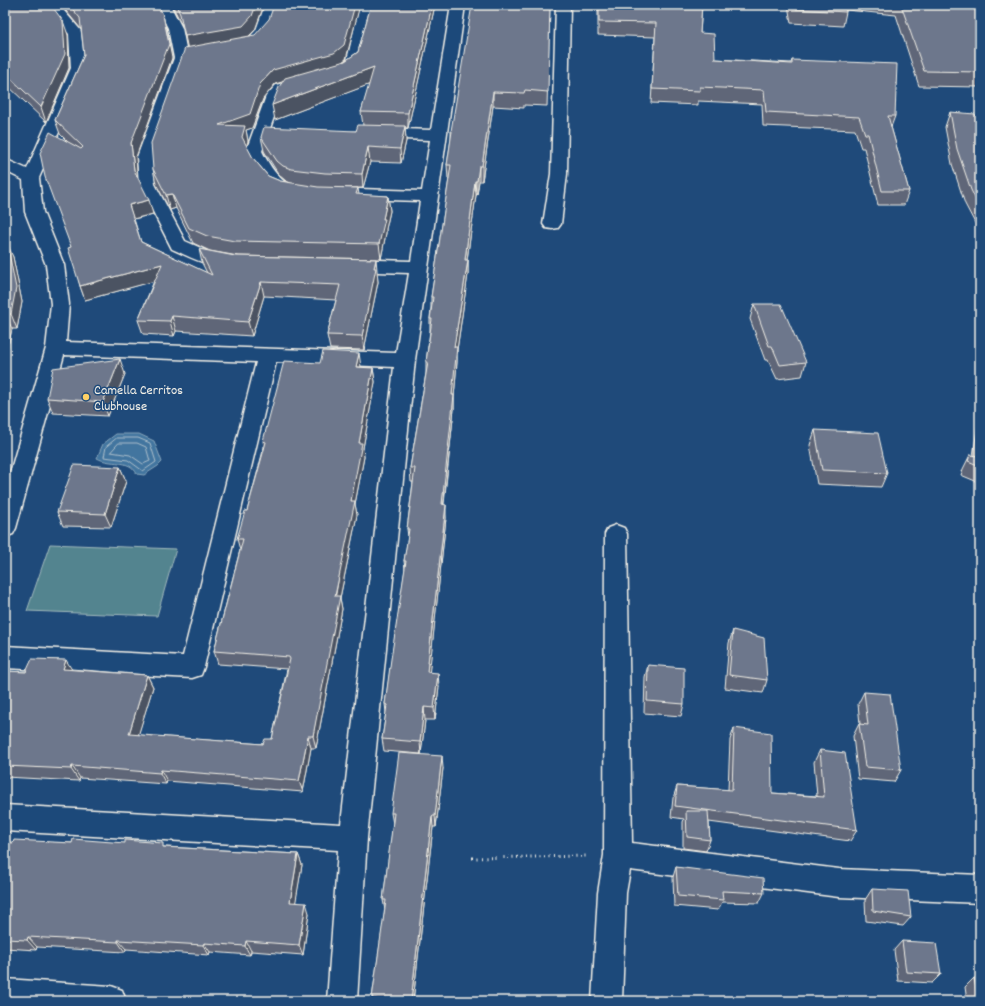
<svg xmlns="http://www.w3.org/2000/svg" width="985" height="1006" viewBox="0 0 985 1006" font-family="Dekko,sans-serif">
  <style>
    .green { fill: #52848f; stroke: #a3babc }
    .water { fill: #42759f; stroke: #89a7bc }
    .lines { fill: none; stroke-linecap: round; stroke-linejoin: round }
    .shore { stroke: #adbfcb; stroke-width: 1 }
    .minor-casing { stroke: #f4f1e8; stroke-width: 3 }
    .path { stroke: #f4f1e8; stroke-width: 3; stroke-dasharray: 1 3.5; stroke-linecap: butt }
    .minor { fill: #1f4a7a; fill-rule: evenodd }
    .wall { fill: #5e6678; stroke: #f4f1e8; fill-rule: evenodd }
    .shaded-wall { fill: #4c5362; stroke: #f4f1e8 }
    .building { fill: #6d778c; stroke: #f4f1e8 }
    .poi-dot { fill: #ffd166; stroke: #1f4a7a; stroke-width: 1.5 }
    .labels { text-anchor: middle; stroke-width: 3; stroke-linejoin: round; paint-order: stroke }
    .poi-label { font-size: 14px; fill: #f4f1e8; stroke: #1f4a7a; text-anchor: start }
  </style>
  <rect width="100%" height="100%" fill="#1f4a7a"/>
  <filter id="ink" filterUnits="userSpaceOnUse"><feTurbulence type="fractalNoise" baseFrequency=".025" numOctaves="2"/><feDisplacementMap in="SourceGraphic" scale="8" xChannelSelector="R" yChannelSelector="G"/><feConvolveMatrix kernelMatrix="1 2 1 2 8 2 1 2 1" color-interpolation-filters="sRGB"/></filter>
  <g filter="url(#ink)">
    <path class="green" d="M50 544 176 549 157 616 27 611Z"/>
    <path class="water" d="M116 434H139L154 441 162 462 158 466 144 475 137 474C129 458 111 466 97 458L103 444Z"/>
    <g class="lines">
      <g class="shore">
        <path d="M117 438H138L150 443 156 462 143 471 128 460 104 457 106 447Z"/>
        <path d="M119 443H137L146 447 150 461 143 464 130 455 111 452Z"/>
      </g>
      <defs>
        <g id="minor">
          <path d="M44 5H59L83 33 87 68 39 178 43 212 64 265 69 304 66 342 396 353 409 273 347 271 341 269 338 265 341 261 347 259 411 261 420 201 328 198 322 197 319 193 322 189 328 188 422 191 430 140 376 138 370 136 368 133 370 130 376 128 431 130 451 5H465L415 360 367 838 357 1001H327L338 850 5 831V805L341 824 394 367 276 362 204 667 201 675 192 678 5 668V646L183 656 256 362 64 355 16 528 13 534 5 537V490L46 348 51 304 46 265 25 212 23 180 5 171V159L27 169 71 68 69 34Z"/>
          <path d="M156 5H170L182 28 188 58 153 157 155 184 185 241 210 252 235 257 238 261 235 265C215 271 190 257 172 249L139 184 137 157 174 58 168 28Z"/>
          <path d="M265 5H279L270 32 254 48H244L242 45 256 30Z"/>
          <path d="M360 5H374C371 19 367 51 361 63 356 72 338 79 329 76L326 73C330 68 341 64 347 60Z"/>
          <path d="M556 5H570L567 174 561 224 558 228 552 229 546 228 543 224 551 174Z"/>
          <path d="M303 77 308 79 311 82 308 85 286 91 280 100 262 151C267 161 275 175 285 182 291 187 300 184 305 191L302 195C275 201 256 172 246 151L266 96 276 85Z"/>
          <path d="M616 525 624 528 627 534 632 843 839 869 980 875V903L839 897 630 870 626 893 622 1001H592L598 893 604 855 605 534 608 528Z"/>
          <path d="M5 979 111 986 122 990 126 1001H5Z"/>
        </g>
      </defs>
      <use href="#minor" class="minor-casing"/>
      <path class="path" d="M472 858 588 856"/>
      <use href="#minor" class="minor"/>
    </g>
    <g class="wall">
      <path d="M5 5 68 35 69 68 46 122 5 83Z"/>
      <path d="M61 5H158L163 15 172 58 136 157 137 177 153 214 134 219 141 242 207 273 202 263 199 249 235 256 377 274 378 282 364 350 330 349 327 335 336 300 264 296 252 336 176 331 174 336 143 334 138 320 154 281 85 300 80 286 71 247 67 141 60 134 55 120 84 55 81 29Z"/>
      <path d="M173 5H176L255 30 249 36 346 59 341 62 345 61 358 52 371 5H435L408 128H405L406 141 401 163 370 162 363 188H342H358L359 195 388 196 390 211 386 229V233L381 259 238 256 210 251 193 243 176 208 170 210 156 184 153 169 188 48 183 27 174 9ZM282 82 275 120 370 84 361 112 363 125 356 131 261 137 264 151 279 175 286 181 291 183 280 181 268 176 253 158 246 146 248 141 246 130 252 128 263 99 275 84Z"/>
      <path d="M550 5 547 106 524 105V108L493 106 482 181H479L477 195H476L467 260H468V274L457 350V362L454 397V409L444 504 446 518 429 673 439 686 435 720H425L421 754 384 751 382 739 386 712 385 704 405 569 404 561 408 537 407 529 413 482H411L410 468 426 373V362L430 331V319L431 307V297L449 179H448L447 165 451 139V131Z"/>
      <path d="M598 5H702L700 33 715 59 791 63 792 60 895 116 891 127 909 191 904 205H878L864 148H861L855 130 763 126 762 104 698 101V105L651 103 655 37 598 35Z"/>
      <path d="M788 5H980V87L919 86 896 15 846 10V12L843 26 791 23Z"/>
      <path d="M950 112 980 126V225H976L965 204 952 164 945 127Z"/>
      <path d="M5 243 13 257 22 302 17 329H12L5 358Z"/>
      <path d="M754 304 806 362 802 376 777 379 768 360H765L750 319Z"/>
      <path d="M360 367 373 368 375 382 363 448 364 457 355 504 357 515 340 598 342 609 316 748H311L303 792 167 781 166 784 80 778 79 781 5 777V671L26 672 71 669 147 675 153 687 138 735 263 744 272 739 287 669 218 664 214 651 240 550 237 539 247 511 264 447 263 441Z"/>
      <path d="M125 374 108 416 53 413 47 398Z"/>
      <path d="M980 414V483L961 475 963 469 970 455 973 456 979 416Z"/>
      <path d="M815 430 887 473 881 487 817 484 810 445Z"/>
      <path d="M120 467 126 481 111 527 63 526 57 512Z"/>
      <path d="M733 630 767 680 763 693 725 688 729 643Z"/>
      <path d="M648 665 684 704 681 716 644 713 645 677Z"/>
      <path d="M864 692 901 770 894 782 858 779 853 736 859 724H860L858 704Z"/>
      <path d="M734 728 772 793 817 796 814 762 820 750 857 830 850 841 709 822 710 840 706 851 683 848V822L684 819 671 817 673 798 677 786 728 790 730 740Z"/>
      <path d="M443 768 436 827H433L413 1001H373L372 998 385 910 383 900 393 824 391 813Z"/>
      <path d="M5 842 72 843 165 847 298 854 302 865 295 903 309 913 303 955 251 951 250 955 210 952 209 955 126 949 125 952 37 947 36 950 5 948Z"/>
      <path d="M676 867 764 893 759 903 722 902 718 910 674 906 673 877Z"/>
      <path d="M872 889 911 917 903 926 866 921 865 900Z"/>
      <path d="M902 941 941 974 932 983 898 981 894 950Z"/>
      <path d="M974 978 980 1001H967L965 987Z"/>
    </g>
    <g class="shaded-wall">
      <path d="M256 5H264L255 30 245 40 188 50 185 36Z"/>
      <path d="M355 5H360L346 59 335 67 275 84 263 99 252 128 246 130 248 141 245 152 219 125 260 84 273 70Z"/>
      <path d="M432 5H435L408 128V113Z"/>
      <path d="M163 15 172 58 136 157 138 185 134 170 131 143Z"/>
      <path d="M63 21 68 35 69 68 46 122 41 107Z"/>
      <path d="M374 67 376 82 275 120 272 105Z"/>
      <path d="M493 92V106L482 181V166Z"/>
      <path d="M405 126 406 141 401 163 400 149Z"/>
      <path d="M368 147 370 162 363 188 362 174Z"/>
      <path d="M479 166V181L477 195V181Z"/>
      <path d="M475 181 476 195 465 274V260Z"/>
      <path d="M172 194 176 208 170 210 166 195Z"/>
      <path d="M388 196 390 211 386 229V233L381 259 379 244 383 219Z"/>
      <path d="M149 200 153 214 133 219 129 205Z"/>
      <path d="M7 243 13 257 22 302 17 329 11 314Z"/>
      <path d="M376 259 378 282 364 350 362 336Z"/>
      <path d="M468 260V274L457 350V362L454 397V409L442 518V504L452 395 454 347Z"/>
      <path d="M162 264 166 278 85 300 80 286Z"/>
      <path d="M261 282 264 296 252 336 248 322Z"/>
      <path d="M6 315 12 329 5 358V317Z"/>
      <path d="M172 316 176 331 174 336 170 321Z"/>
      <path d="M359 353 361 367H356Z"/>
      <path d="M120 359 125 374 108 416 103 402Z"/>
      <path d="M373 368 375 382 363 448 364 457 355 504 357 515 340 598 342 609 316 748 313 736 351 501 359 443Z"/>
      <path d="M120 467 126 481 111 527 105 514Z"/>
      <path d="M446 505V518L428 685 427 672Z"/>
      <path d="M66 660 74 673 63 669Z"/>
      <path d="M438 673 439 686 435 720 434 708Z"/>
      <path d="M147 675 153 687 135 746 129 734Z"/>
      <path d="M424 707 425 720 421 754 420 742Z"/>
      <path d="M308 736 311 748 303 792 299 781Z"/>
      <path d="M442 756 443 768 436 827 435 816Z"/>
      <path d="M72 766 80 778 79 781 71 769Z"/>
      <path d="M161 770 167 781 166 784 160 773Z"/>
      <path d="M432 816 433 827 413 1001H411Z"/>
      <path d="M298 854 302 865 294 912 290 902Z"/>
      <path d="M306 903 309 913 303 955 299 945Z"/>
      <path d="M28 937 37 947 36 950 27 940Z"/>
      <path d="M118 940 126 949 125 952 118 942Z"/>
      <path d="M246 941 251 951 250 955 245 946Z"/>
      <path d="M204 943 210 952 209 955 203 945Z"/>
    </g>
    <g class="building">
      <path d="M5 5H51L63 21 65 54 41 107 5 73V26L9 20 5 22Z"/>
      <path d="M69 5H158L163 15 169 44 131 143 134 170 149 200 129 205 141 242 212 275 199 249 235 256 376 259 374 268H376L362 336 327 335 340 285 261 282 248 322 172 316 170 321 138 320 162 264 80 286 68 248 71 247 45 177 40 153 50 132 81 149 83 147 55 120 84 55 80 18Z"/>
      <path d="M176 5H256L252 16 243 26 185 36 180 14Z"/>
      <path d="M274 5H355L344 45 334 53 273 70 260 84 250 114 219 125 245 126 242 137 253 158 268 176 280 181 318 187 358 188 356 194 388 196 383 219H385L379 244 235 241 207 236 189 228 172 194 166 195 153 169 151 143 185 48 255 35 269 19Z"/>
      <path d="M371 5H432L408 113 361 112 374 67 272 105 279 87 285 78 345 61 358 52Z"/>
      <path d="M472 5H550L548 92 525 90 524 93 493 92 482 166H479L477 181H475L465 260H468L454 347H457L452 395H454L442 504 446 505 427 672 438 673 434 708 424 707 420 742 382 739 387 705 385 704 391 659 406 561H404L409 529H407L415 468H410L428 362H426L432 319H430L433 297H431L451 165H447L452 131H451Z"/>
      <path d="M599 5H702L700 33 714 34 715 59 792 64V60L897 64 895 116H888L909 191H882L868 134H865L859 117 766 112 764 90 700 87V91L652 89 656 23 599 22Z"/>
      <path d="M794 5H845L846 12 794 9Z"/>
      <path d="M901 5H980V72L924 71Z"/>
      <path d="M950 112 975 114 980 126V208L971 190 957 149Z"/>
      <path d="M358 125 405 126 400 149 368 147 362 174 325 173 291 169 283 166 277 161 261 137 264 127 356 131Z"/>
      <path d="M5 243H7L16 288 11 314 6 315 5 317Z"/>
      <path d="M754 304H781L806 362 780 365 772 346H769Z"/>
      <path d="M323 351 359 353 356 367 373 368 359 443H362L351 501H355L335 596H340L313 736H308L299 781 161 770 160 773 72 766 71 769 5 766V671L26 672 32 659 66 660 63 669 147 675 129 734 263 744 265 739H272L290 659 289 657 214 651 243 539H237L245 511H247L266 442 263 441 284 361 320 363Z"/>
      <path d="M120 359 103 402 47 398 53 368Z"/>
      <path d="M815 430 878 433 887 473 822 470Z"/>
      <path d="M980 444V466L968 461 970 455 978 456Z"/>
      <path d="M74 465 120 467 105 514 57 512Z"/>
      <path d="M733 630 764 638 767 680 729 675Z"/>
      <path d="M648 665 684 668V704L647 701Z"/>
      <path d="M864 692 890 694 901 770 865 767 859 724 868 725Z"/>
      <path d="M734 728 771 733 772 793 824 797 820 750 845 753 857 830 675 806 677 786 732 790Z"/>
      <path d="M399 753 442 756 435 816H432L411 1001H377V999L372 998 386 900H383L394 813H391Z"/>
      <path d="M686 811H708L710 840 687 837Z"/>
      <path d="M73 839 125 843V840L163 843V847L298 854 290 902 306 903 299 945 246 941 245 946 204 943 203 945 118 940V942L28 937 27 940 5 939V842L13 843 14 840 72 843Z"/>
      <path d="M676 867 763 878 764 893 722 891 723 900 678 896Z"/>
      <path d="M872 889 908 891 911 917 873 911Z"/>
      <path d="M902 941 936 943 941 974 906 972Z"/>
      <path d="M974 978H980V1001H978Z"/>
    </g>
  </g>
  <circle class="poi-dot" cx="86" cy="397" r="4"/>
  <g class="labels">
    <g class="poi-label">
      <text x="94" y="394">Camella Cerritos<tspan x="94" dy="16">Clubhouse</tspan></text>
    </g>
  </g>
  <rect width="985" height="1006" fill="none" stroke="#1f4a7a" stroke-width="20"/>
  <rect x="10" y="10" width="965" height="986" fill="none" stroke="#f4f1e8" stroke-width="1.5" filter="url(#ink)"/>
</svg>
